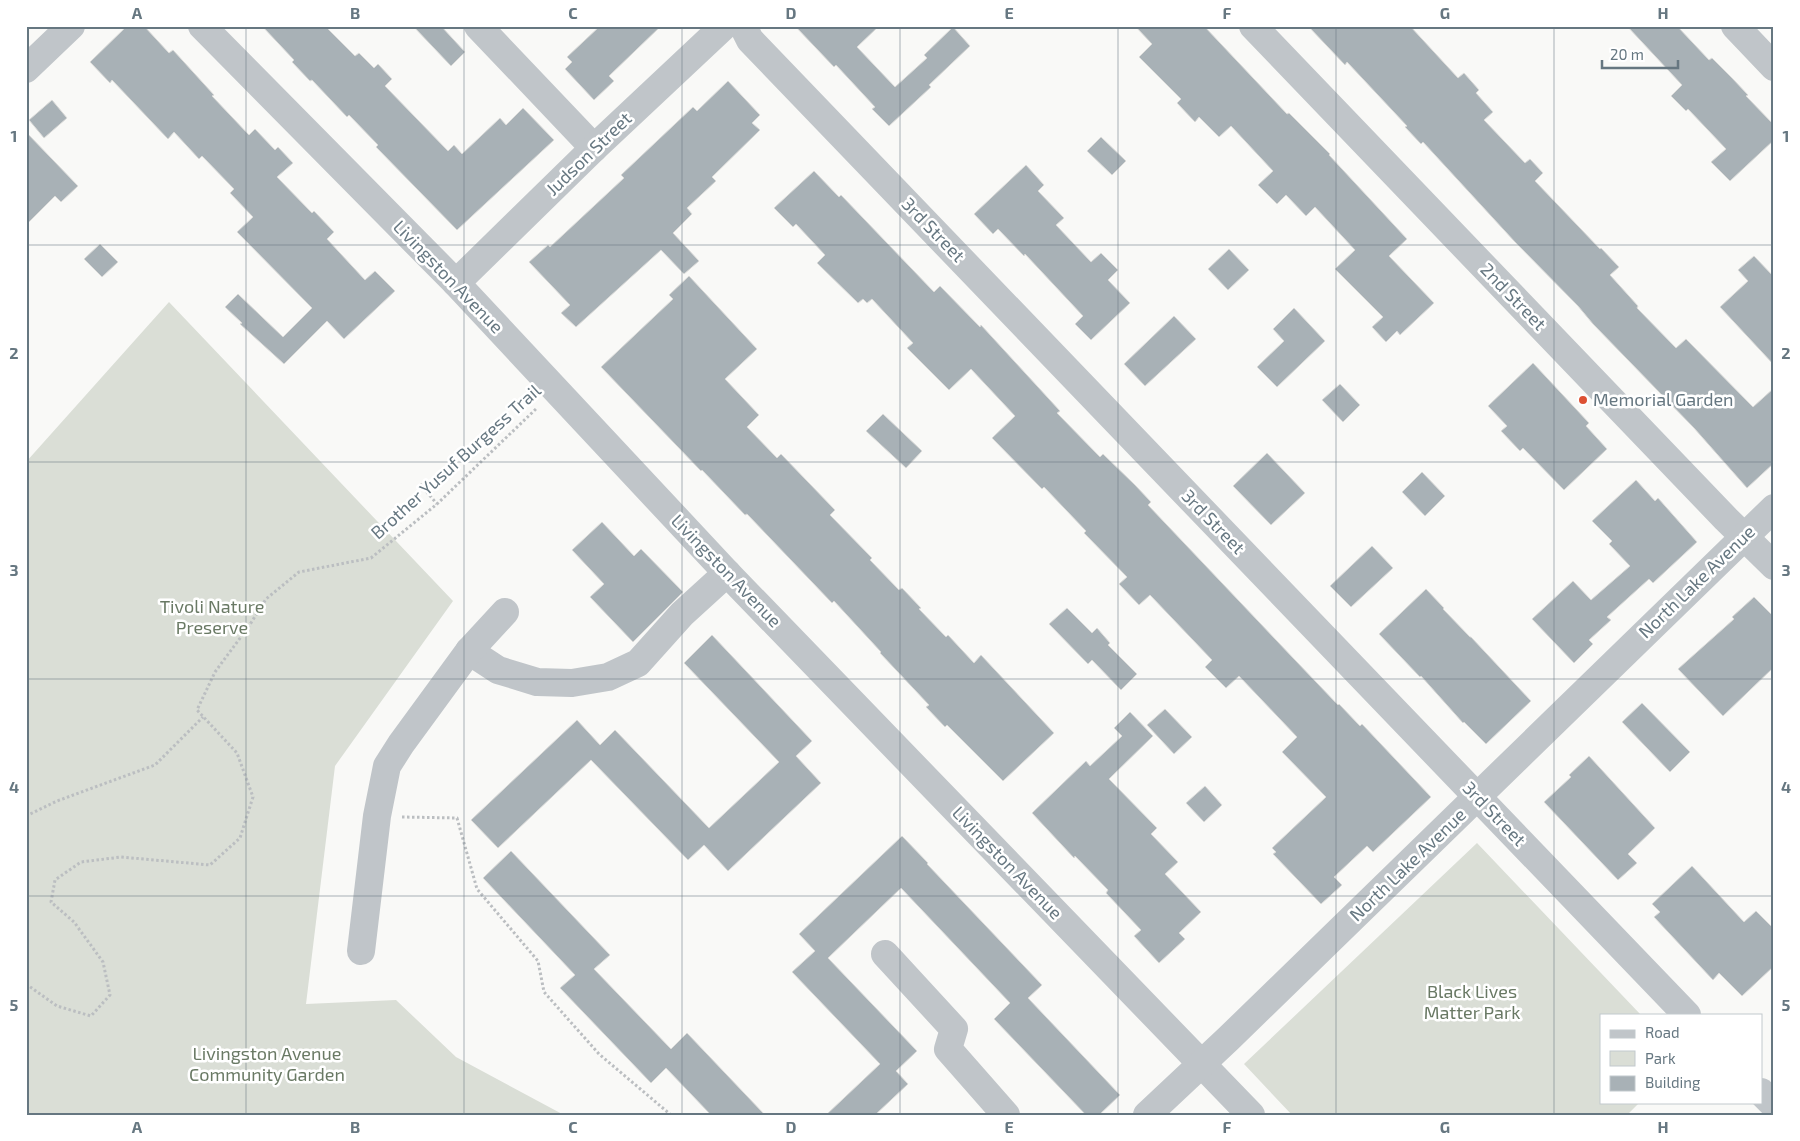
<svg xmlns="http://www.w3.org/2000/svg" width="1800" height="1141" viewBox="0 0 1800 1141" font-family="'Exo 2',sans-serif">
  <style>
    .green { fill: #daded6 }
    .building { fill: #a8b1b6; stroke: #dbdbd9 }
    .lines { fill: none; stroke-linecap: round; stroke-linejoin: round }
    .path { stroke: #bbbec1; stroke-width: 3; stroke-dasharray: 2.5 2.5; stroke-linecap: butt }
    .minor { stroke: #c0c5c9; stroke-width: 28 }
    .grid { fill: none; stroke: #667781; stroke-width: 1; stroke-opacity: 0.55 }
    .poi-dot { fill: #dd5133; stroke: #fff; stroke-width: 2 }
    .labels { text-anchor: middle; stroke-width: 5; stroke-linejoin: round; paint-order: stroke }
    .street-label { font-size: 18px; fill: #667781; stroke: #fff }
    .poi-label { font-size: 18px; fill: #667781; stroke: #fff; text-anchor: start }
    .park-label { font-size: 18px; fill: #697964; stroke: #fff }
    .neatline { fill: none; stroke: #667781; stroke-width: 2 }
    .grid-label { font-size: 16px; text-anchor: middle; font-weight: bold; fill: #667781 }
  </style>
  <rect width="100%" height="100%" fill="#f9f9f7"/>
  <g class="green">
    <path d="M169 302 453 601 335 766 306 1004 396 1000 456 1057 564 1115H26V462Z"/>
    <path d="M1477 843 1641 1015H1601V1102H1640L1627 1115H1292L1244 1064Z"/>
  </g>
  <g class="building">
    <path d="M127 26H144L169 53 173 50 214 95 212 96 249 135 255 129 275 150 278 147 293 163 277 177 312 213 314 211 334 232 327 239 365 280 375 271 395 291 344 339 327 321 284 364 240 324 242 323 225 307 238 294 283 337 312 308 237 232 253 217 230 193 234 189 202 156 199 159 174 132 168 139 112 80 110 83 90 62Z"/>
    <path d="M262 26H325L355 56 359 53 374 68 378 64 392 79 385 86 448 151 454 145 462 154 500 118 506 125 523 108 554 140 457 230 376 147 378 145 349 115 347 117 312 80 310 81 292 62 294 60Z"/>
    <path d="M413 26H441L465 52 451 66Z"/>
    <path d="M600 26H661L609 76 614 81 594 100 565 69 572 62 567 57Z"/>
    <path d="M795 26H879L857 47 895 87 927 58 924 55 953 27 970 46 929 85 931 87 889 126 872 109 875 107 836 65 834 67Z"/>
    <path d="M1135 26H1204L1287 114 1289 113 1330 154 1329 155 1407 239 1389 256 1434 303 1400 335 1397 331 1386 342 1372 327 1383 317 1335 269 1355 250 1315 207 1306 216 1286 195 1277 204 1258 185 1273 171 1231 126 1219 137 1199 117 1195 122 1177 103 1181 99 1139 57 1152 44Z"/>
    <path d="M1308 26H1410L1458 78 1464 73 1479 90 1476 93 1493 112 1484 120 1525 163 1530 159 1543 173 1535 181 1600 249 1601 248 1619 267 1610 275 1638 306 1637 308 1676 348 1686 339 1753 407 1774 388V463L1747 488 1694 428 1593 324 1578 306 1515 242 1423 142 1421 144 1405 127 1407 126 1347 62 1345 65Z"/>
    <path d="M1627 26H1677L1709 60 1712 58 1732 78 1748 95 1746 96 1774 125V140L1730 181 1711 162 1726 149 1688 109 1686 111 1671 96 1682 85Z"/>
    <path d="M728 81 760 115 752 123 760 130 712 177 716 181 687 208 692 214 673 233 699 261 684 274 661 250 576 327 561 313 570 305 529 262 548 245 550 247 624 178 621 175 693 107 697 111Z"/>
    <path d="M52 100 67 118 44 138 29 120Z"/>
    <path d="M26 132 78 186 61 202 55 196 26 225Z"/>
    <path d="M1101 137 1126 161 1112 175 1087 151Z"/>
    <path d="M1026 165 1044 185 1038 191 1064 218 1056 225 1091 262 1101 253 1118 270 1108 280 1130 303 1091 340 1075 324 1083 316 1025 254 1024 256 998 229 993 234 974 214Z"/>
    <path d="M814 171 839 197 841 195 934 292 940 286 980 327 981 325 1060 411 1057 413 1100 457 1103 454 1135 485 1151 502 1148 505 1295 660 1338 705 1339 704 1360 726 1362 724 1431 797 1373 852 1367 846 1334 877 1342 885 1321 904 1273 854 1276 852 1272 848 1326 797 1282 752 1297 737 1239 676 1226 688 1205 667 1212 660 1150 595 1139 605 1119 584 1127 577 1084 533 1086 531 1044 487 1042 489 992 438 1015 416 971 369 949 390 907 348 913 343 872 299 867 303 863 299 858 303 817 263 825 255 796 224 793 227 774 208Z"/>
    <path d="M100 244 118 262 102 277 84 259Z"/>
    <path d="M1229 249 1249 270 1228 290 1208 269Z"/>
    <path d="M1754 256 1774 277V365L1720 307 1748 281 1738 270Z"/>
    <path d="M689 276 757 349 725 379 759 415 747 427 777 458 781 454 835 510 830 515 872 558 870 560 899 590 902 588 921 608 919 609 946 637 948 635 974 663 981 655 1054 733 1003 781 947 725 945 727 926 707 929 705 880 653 881 652 834 601 832 603 747 514 745 515 702 470 701 471 601 367 673 299 669 295Z"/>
    <path d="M1294 308 1325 341 1277 387 1257 367 1284 341 1273 329Z"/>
    <path d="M1174 316 1196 339 1145 386 1124 364Z"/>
    <path d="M1533 363 1589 423 1586 426 1607 449 1564 490 1523 448 1520 451 1501 431 1507 426 1488 406Z"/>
    <path d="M1340 384 1360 405 1343 422 1322 400Z"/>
    <path d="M883 414 922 451 906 468 866 431Z"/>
    <path d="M1267 453 1305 493 1271 525 1233 486Z"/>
    <path d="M1422 472 1445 496 1425 516 1402 492Z"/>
    <path d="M1636 480 1655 501 1658 498 1697 542 1653 583 1649 579 1607 617 1611 620 1589 640 1593 644 1574 663 1532 619 1573 581 1591 600 1630 566 1609 544 1612 541 1592 521Z"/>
    <path d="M602 522 634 556 641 549 683 592 633 642 590 597 604 584 572 550Z"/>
    <path d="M1372 546 1393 568 1351 607 1330 586Z"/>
    <path d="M1426 589 1444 608 1443 609 1470 637H1471L1531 701 1486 744 1464 722 1463 723 1421 676 1420 677 1379 634Z"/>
    <path d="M1754 597 1774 617V667L1723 716 1678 669 1734 619 1732 617Z"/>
    <path d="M1067 608 1092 633 1097 628 1110 643 1108 645 1137 674 1121 690 1092 660 1088 664 1049 624Z"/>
    <path d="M712 635 812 741 796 756 821 783 728 871 704 845 688 860 591 760 498 848 471 820 577 720 600 745 615 730 709 828 779 762 684 663Z"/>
    <path d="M1642 703 1690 752 1670 772 1622 722Z"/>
    <path d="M1165 709 1192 737 1174 754 1147 725Z"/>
    <path d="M1130 712 1153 736 1109 779 1157 828 1151 834 1178 862 1165 874 1201 912 1179 933 1185 939 1159 963 1134 936 1141 930 1106 893 1108 890 1075 856 1074 858 1032 813 1086 761 1090 766 1122 736 1114 728Z"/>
    <path d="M1589 756 1655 828 1628 854 1637 863 1618 880 1544 802 1571 777 1569 775Z"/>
    <path d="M1205 786 1222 805 1204 822 1186 803Z"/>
    <path d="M902 836 928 863 927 864 1042 985 1028 998 1120 1095 1099 1115H1086L994 1019 1010 1003 901 888 828 958 917 1051 896 1071 908 1084 875 1115H826L880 1064 792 972 815 951 799 934Z"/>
    <path d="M511 851 610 955 594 969 671 1049 687 1033 765 1115H711L666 1068 651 1083 560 988 575 975 483 878Z"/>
    <path d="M1692 866 1744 922 1756 911 1774 929V966L1742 996 1719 973 1713 980 1654 917 1660 912 1652 904Z"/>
  </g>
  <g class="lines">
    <g class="path">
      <path d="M420 484 437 504"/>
      <path d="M26 816 57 801 155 765 203 717"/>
      <path d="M402 817 457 818 477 889 538 961 544 992 599 1054 671 1115"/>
      <path d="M26 984 57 1006 91 1016 110 995 103 962 74 922 51 902 55 880 81 862 121 857 210 865 240 838 253 797 237 753 197 710 215 672 249 626 266 599 299 572 371 558 437 504 537 408"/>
    </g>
    <g class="minor">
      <path d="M202 26 456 283 727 573 1251 1115"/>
      <path d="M478 26 594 148"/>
      <path d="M743 26 750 40 1687 1015"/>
      <path d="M1253 26 1726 519 1774 566"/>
      <path d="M1735 26 1774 67"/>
      <path d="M26 69 71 26"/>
      <path d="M456 283 594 148 724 26"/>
      <path d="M469 651 498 670 537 682 572 683 608 677 638 663 682 614 727 573"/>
      <path d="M361 951 377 816 387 766 401 744 469 651 505 612"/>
      <path d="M885 954 954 1029 948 1049 1006 1115"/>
      <path d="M1761 1092 1774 1105"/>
      <path d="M1147 1115 1228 1039 1774 508"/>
    </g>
  </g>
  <path class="grid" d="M246 26V1115M464 26V1115M682 26V1115M900 26V1115M1118 26V1115M1336 26V1115M1554 26V1115M26 245H1774M26 462H1774M26 679H1774M26 896H1774"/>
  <circle class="poi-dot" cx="1583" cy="400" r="5"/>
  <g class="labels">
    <g class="street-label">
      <text transform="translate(589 154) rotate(-44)" y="6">Judson Street</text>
      <text transform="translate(933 230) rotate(46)" y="6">3rd Street</text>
      <text transform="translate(448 277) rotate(46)" y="6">Livingston Avenue</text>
      <text transform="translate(1513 297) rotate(46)" y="6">2nd Street</text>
      <text transform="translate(456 462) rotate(-42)" y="6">Brother Yusuf Burgess Trail</text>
      <text transform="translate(1213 522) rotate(46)" y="6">3rd Street</text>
      <text transform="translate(726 571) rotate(46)" y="6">Livingston Avenue</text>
      <text transform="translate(1697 582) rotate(-44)" y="6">North Lake Avenue</text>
      <text transform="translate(1494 814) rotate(46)" y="6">3rd Street</text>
      <text transform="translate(1007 863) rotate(46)" y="6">Livingston Avenue</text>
      <text transform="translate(1408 865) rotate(-44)" y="6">North Lake Avenue</text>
    </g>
    <g class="poi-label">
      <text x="1593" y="406">Memorial Garden</text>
    </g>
    <g class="park-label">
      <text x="212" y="613">Tivoli Nature<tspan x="212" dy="21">Preserve</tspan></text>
      <text x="1472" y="998">Black Lives<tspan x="1472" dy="21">Matter Park</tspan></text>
      <text x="267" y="1060">Livingston Avenue<tspan x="267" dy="21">Community Garden</tspan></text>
    </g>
  </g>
  <rect width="1800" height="1141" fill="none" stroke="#ffffff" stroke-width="55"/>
  <rect x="1600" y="1014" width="162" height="90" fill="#ffffff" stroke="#c2c9cd"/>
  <rect x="1610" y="1030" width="25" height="8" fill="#c0c5c9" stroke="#c2c9cd"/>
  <text x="1645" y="1038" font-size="15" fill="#667781">Road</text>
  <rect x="1610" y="1051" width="25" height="15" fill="#daded6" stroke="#c2c9cd"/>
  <text x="1645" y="1064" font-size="15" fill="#667781">Park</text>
  <rect x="1610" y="1076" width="25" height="15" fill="#a8b1b6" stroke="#c2c9cd"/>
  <text x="1645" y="1088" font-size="15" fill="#667781">Building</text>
  <path d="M1602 60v8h76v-8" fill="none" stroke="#667781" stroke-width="2.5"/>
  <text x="1610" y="60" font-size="15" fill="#667781" stroke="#ffffff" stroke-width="4" paint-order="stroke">20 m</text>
  <rect x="28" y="28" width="1744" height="1086" class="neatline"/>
  <g class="grid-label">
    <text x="137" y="19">A</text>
    <text x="355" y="19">B</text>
    <text x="573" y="19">C</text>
    <text x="791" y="19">D</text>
    <text x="1009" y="19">E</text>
    <text x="1227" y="19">F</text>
    <text x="1445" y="19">G</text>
    <text x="1663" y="19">H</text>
    <text x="14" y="142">1</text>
    <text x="1786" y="142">1</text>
    <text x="14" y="359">2</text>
    <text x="1786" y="359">2</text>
    <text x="14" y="576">3</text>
    <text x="1786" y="576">3</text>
    <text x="14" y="793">4</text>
    <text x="1786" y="793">4</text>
    <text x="14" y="1011">5</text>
    <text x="1786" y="1011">5</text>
    <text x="137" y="1133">A</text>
    <text x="355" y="1133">B</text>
    <text x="573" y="1133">C</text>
    <text x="791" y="1133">D</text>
    <text x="1009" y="1133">E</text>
    <text x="1227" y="1133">F</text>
    <text x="1445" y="1133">G</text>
    <text x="1663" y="1133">H</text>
  </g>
</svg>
